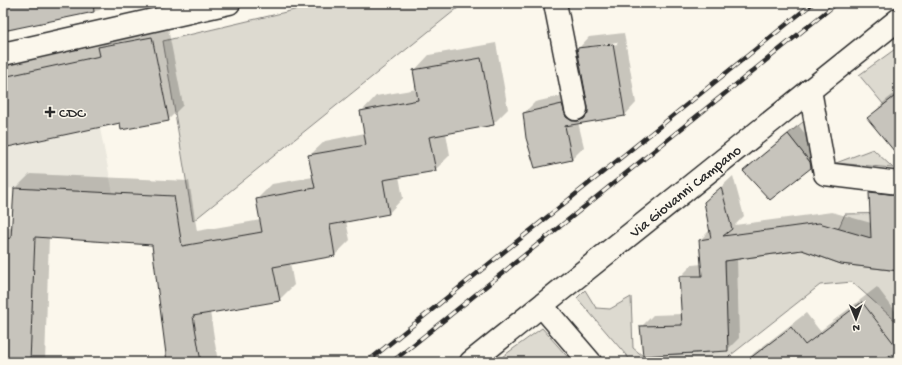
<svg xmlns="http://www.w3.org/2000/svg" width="902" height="365" viewBox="0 0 902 365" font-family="'Gochi Hand',sans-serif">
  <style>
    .built { fill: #ebe8de }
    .green { fill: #dddad0; stroke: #84827e }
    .shadow { fill: #0003; fill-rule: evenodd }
    .building { fill: #c7c4bc; stroke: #2b2b2b }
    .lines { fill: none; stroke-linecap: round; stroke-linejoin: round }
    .street-casing { stroke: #2b2b2b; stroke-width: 25 }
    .secondary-casing { stroke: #2b2b2b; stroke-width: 25 }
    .street { stroke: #fbf7ec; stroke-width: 22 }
    .secondary { stroke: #fbf7ec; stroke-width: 22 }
    .rail-casing { stroke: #2b2b2b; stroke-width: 4.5 }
    .rail { stroke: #fbf7ec; stroke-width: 3; stroke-dasharray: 9; stroke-linecap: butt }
    .poi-dot { fill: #2b2b2b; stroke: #fbf7ec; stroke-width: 1.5 }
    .labels { text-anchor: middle; stroke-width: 3; stroke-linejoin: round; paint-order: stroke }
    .poi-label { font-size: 15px; fill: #2b2b2b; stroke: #fbf7ec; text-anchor: start }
    .street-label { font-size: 15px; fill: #2b2b2b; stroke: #fbf7ec }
  </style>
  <rect width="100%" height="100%" fill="#fbf7ec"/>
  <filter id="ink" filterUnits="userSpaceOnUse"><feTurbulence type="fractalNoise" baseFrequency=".025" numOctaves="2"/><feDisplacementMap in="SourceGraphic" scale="8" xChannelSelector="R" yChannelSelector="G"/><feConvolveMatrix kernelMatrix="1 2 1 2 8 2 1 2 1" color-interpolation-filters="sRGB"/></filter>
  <g filter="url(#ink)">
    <path class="built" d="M86 59 113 193 3 188V77Z"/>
    <g class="green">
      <path d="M324 3H464L193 221 163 41Z"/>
      <path d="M898 47 899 49V93L884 105 859 75Z"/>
      <path d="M808 118 813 166 788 134Z"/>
      <path d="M873 149 893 168 836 163Z"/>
      <path d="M899 213V246L835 236 845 214Z"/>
      <path d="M802 250 841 264 899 271V324L852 282 820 285 722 362H632L577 298 585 290 596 308 610 309 631 297 633 348 643 356 714 352 727 339 725 261Z"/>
      <path d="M542 328 572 362H495Z"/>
    </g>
    <g class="shadow">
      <path d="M3 3H124L102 8 100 10 18 27 16 29 3 32Z"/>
      <path d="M167 23 183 105 168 120 120 122 3 147V66L102 45 114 33Z"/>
      <path d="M624 33 636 103 625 115 578 122 584 147 572 159 536 167 524 113 535 102 574 93 583 109 589 110 578 49 589 37ZM617 42 618 44 590 48V46Z"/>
      <path d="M496 43 508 109 493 124 446 133 450 155 435 170 399 176 403 198 388 214 346 221 350 240 335 255 290 263 294 285 279 300 210 312 218 362H168L153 244 49 237 45 362H3V228L13 226 15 189 30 174 189 181 197 231 261 220 257 199 272 184 313 177 309 156 325 141 365 133 361 112 376 96 417 89 414 71 429 55Z"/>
      <path d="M899 90V148L869 118 885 101Z"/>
      <path d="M798 125 820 152 821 157 811 167 744 171 754 161Z"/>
      <path d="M733 176 744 216 735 225 832 212 871 223 870 192 882 180 899 183V270L802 249 737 258 739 338 727 350 641 327 653 315 682 314 680 277 692 265 702 264 700 240 710 230 705 202Z"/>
      <path d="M877 287 899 316V348L881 362H745L754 353 806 313 820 331Z"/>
    </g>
    <g class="building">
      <path d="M3 3H93L94 12 3 31Z"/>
      <path d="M152 37 169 121 121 130 120 123 3 148V77L100 56 98 47Z"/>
      <path d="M613 44 625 116 565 126 572 160 535 168 526 138 523 113 562 104 566 117 572 121H578L584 119 588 113V107L577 48Z"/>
      <path d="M481 58 494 125 429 137 436 171 383 180 389 214 330 225 335 256 273 267 280 301 193 316 201 362H167L152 245 35 237 30 362H3V239L11 238 14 188 174 196 182 246 262 232 256 199 315 188 308 155 366 145 360 111 418 100 413 70Z"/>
      <path d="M899 93V157L867 118Z"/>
      <path d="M788 134 810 162 811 168 770 200 743 171Z"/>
      <path d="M721 187 732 229 723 236 819 223 871 238 869 192 899 195V271L841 264 802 250 725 261 728 351 643 356 640 326 682 325 679 276H702L699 240 711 238 704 202Z"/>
      <path d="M862 302 899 350 882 362H745L791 327 805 345Z"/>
    </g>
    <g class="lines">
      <defs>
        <g id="street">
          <path d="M555 3 576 109"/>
          <path d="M810 90 825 174 899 183"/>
          <path d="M542 306 590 362"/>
          <path id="s1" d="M471 362 899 19"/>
        </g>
        <path id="secondary" d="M3 54 229 3"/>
      </defs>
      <use href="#street" class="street-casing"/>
      <use href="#secondary" class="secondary-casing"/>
      <use href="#street" class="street"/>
      <use href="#secondary" class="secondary"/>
      <defs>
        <g id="rail">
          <path d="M367 362 813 3"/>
          <path d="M392 362 837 3"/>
        </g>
      </defs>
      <use href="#rail" class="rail-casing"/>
      <use href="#rail" class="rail"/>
    </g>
  </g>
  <path class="poi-dot" d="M48 106h4v4h4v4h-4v4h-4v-4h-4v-4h4z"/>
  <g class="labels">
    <g class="poi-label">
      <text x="59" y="117">CDC</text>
    </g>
    <g class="street-label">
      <text dy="5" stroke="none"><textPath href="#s1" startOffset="274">Via Giovanni Campano</textPath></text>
    </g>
  </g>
  <rect width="902" height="365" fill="none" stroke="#fbf7ec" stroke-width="16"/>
  <rect x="8" y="8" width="886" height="349" fill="none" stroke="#2b2b2b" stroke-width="1.5" filter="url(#ink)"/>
  <g transform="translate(856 319) rotate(179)" stroke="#fbf7ec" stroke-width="3" paint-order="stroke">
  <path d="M0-3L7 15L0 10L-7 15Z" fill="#2b2b2b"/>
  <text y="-6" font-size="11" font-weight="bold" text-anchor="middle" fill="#2b2b2b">N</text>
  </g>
</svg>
